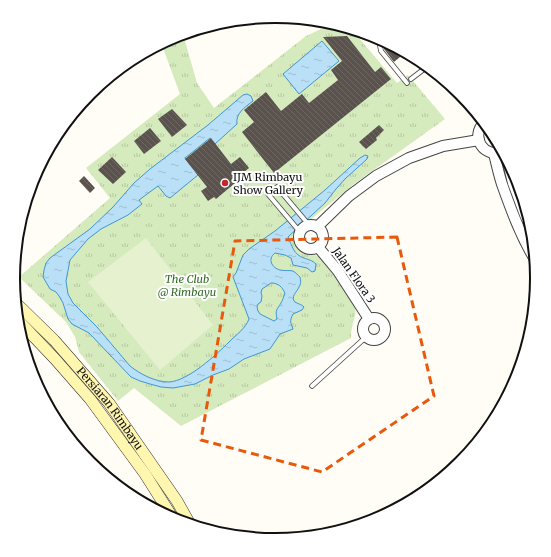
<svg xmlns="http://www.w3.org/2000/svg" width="551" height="557" viewBox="0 0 551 557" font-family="Merriweather,serif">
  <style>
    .park { fill: url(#park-tufts) }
    .pitch { fill: #e6f2cf }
    .water { fill: url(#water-ripples); stroke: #3f96cf; fill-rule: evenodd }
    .building { fill: url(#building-back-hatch) }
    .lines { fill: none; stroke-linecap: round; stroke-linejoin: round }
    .service-casing { stroke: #444; stroke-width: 5.5 }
    .tertiary-casing { stroke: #444; stroke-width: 12 }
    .secondary-casing { stroke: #333; stroke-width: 12 }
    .service { stroke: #fff; stroke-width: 4 }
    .tertiary { stroke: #fff; stroke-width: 10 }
    .secondary { stroke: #fff6b0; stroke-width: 11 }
    .marked { fill: none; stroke: #e8590c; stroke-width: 3; stroke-dasharray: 8 5; stroke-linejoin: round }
    .poi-dot { fill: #c4262e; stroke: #fff; stroke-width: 1.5 }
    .labels { text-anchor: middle; stroke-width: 4; stroke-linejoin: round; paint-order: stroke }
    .poi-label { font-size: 11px; fill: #111; stroke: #fff; text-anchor: start }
    .street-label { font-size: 11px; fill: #111; stroke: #fff }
    .park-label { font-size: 11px; font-style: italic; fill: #2f6b1f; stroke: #fff }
    .rim { fill: none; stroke: #111; stroke-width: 2 }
  </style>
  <defs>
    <pattern id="park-tufts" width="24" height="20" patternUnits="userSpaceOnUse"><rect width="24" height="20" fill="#d5ebbd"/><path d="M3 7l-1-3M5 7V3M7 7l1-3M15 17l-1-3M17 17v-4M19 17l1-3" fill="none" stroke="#b6c8a1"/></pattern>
    <pattern id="water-ripples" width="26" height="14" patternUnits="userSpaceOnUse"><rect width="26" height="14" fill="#b9e0f7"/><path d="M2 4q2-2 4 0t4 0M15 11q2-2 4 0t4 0" fill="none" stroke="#9ebfd3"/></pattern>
    <pattern id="building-back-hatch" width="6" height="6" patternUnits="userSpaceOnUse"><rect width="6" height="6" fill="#5a524d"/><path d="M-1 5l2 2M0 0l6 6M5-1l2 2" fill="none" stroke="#6d6662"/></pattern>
  </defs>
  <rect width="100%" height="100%" fill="#fffdf5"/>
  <path class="park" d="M339 28 353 31 397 83 408 75 445 119 354 184 293 234C296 248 299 250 312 255 315 255 319 256 321 258 328 263 353 299 355 307 357 314 353 321 352 328 351 331 351 334 351 338L181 426 134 388 118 401 79 352 75 337 66 322 19 277 110 198 86 168 180 94 163 48 159 44 175 36 183 34 197 83 214 108 306 36 321 29Z"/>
  <path class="pitch" d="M146 238 213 325 160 370 88 282Z"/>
  <g class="water">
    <path d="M322 41 339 61 299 94 283 74Z"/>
    <path d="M247 94 251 96 253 101C245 107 235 114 237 124L215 144 210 138 185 158 198 175 170 198 166 196 158 186 139 200 142 204 128 215 101 229 88 239 70 260 66 281 68 294 73 303 97 327 130 366C140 374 155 382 169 382 188 381 216 355 229 342 237 334 245 329 249 319L233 277 236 273 243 255 249 249 275 231 325 190 360 158 365 155 368 156 367 159 345 179 336 189 325 203 288 237C292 246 294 255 304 258 309 260 312 260 316 264L315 271 312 272 307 268 293 265 291 258 285 255 275 253C267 259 272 268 280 270 284 271 289 270 293 271 296 273 298 275 300 277 301 281 301 284 299 287 297 292 290 297 295 302 298 304 301 304 304 307L302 310 293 314C289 322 291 323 293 329L280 334 270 349 244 359 229 369 213 375 195 384 173 388 161 387 150 384 140 381 131 377 89 333 72 324 68 319 63 303 59 296 56 292 50 289 43 277 44 270 46 263 50 258 90 229 113 207 134 183 150 169 208 125 243 95ZM271 283C278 283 283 287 285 294 283 297 283 300 281 303 277 310 275 309 277 319L274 321 260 314 258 311 257 307 258 304 261 302 262 296 261 293 262 289Z"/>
  </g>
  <g class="building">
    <path d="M347 36 375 72 381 67 391 79 274 173 242 132 254 122 244 110 266 92 281 111 302 94 309 103 338 80 331 70 342 61 323 37Z"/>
    <path d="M387 42 406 52 394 62 384 49V47Z"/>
    <path d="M172 109 187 125 172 137 158 119Z"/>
    <path d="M379 125 384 130 376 138 377 140 366 149 359 142Z"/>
    <path d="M150 128 161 141 144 154 134 141Z"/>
    <path d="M211 138 231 164 240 157 249 168 239 176 241 178 216 199 214 197 208 201 201 191 207 187 185 159Z"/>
    <path d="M112 157 126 172 113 184 98 170Z"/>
    <path d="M84 176 95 188 90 193 79 181Z"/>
  </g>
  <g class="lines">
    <defs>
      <g id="service">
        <path d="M384 41 380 46 381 51 407 83"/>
        <path d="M411 79 428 66"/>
        <path d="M277 187 309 225"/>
        <path d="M268 194 300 232"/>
        <path d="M312 386 366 337"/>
      </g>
      <g id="tertiary">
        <path d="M485 122C469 136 484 160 504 151"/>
        <path d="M494 154C497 165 499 176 503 187 512 212 522 239 536 261"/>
        <path d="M507 158 513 183 525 215 533 232"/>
        <circle cx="311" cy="237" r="12"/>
        <path d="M317 227 349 196 376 176 409 158 443 146 479 140"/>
        <path d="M318 247 338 271 369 319"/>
        <circle cx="374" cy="329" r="11"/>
      </g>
      <g id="secondary">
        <path id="s1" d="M15 302 54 340 109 403 177 501 191 526"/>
        <path d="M17 319 55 359 90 399 145 474 174 520"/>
      </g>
    </defs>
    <use href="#service" class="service-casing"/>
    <use href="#tertiary" class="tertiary-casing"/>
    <use href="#secondary" class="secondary-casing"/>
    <use href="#service" class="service"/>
    <use href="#tertiary" class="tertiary"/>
    <use href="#secondary" class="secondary"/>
  </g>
  <path class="marked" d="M397 237 434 396 322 472 201 440 235 241Z"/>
  <circle class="poi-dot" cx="225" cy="183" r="4"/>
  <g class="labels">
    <g class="poi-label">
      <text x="233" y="181">IJM Rimbayu<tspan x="233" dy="13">Show Gallery</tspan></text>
    </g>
    <g class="street-label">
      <text transform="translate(354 275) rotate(55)" y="4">Jalan Flora 3</text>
      <text dy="4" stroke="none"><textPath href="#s1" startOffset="143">Persiaran Rimbayu</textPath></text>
    </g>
    <g class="park-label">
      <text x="187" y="283">The Club<tspan x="187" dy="13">@ Rimbayu</tspan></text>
    </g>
  </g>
  <path d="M0 0H551V557H0ZM20 278a255 255 0 1 1 510 0a255 255 0 1 1-510 0Z" fill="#fff" fill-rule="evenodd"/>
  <path class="rim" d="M20 278a255 255 0 1 1 510 0a255 255 0 1 1-510 0Z"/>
</svg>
